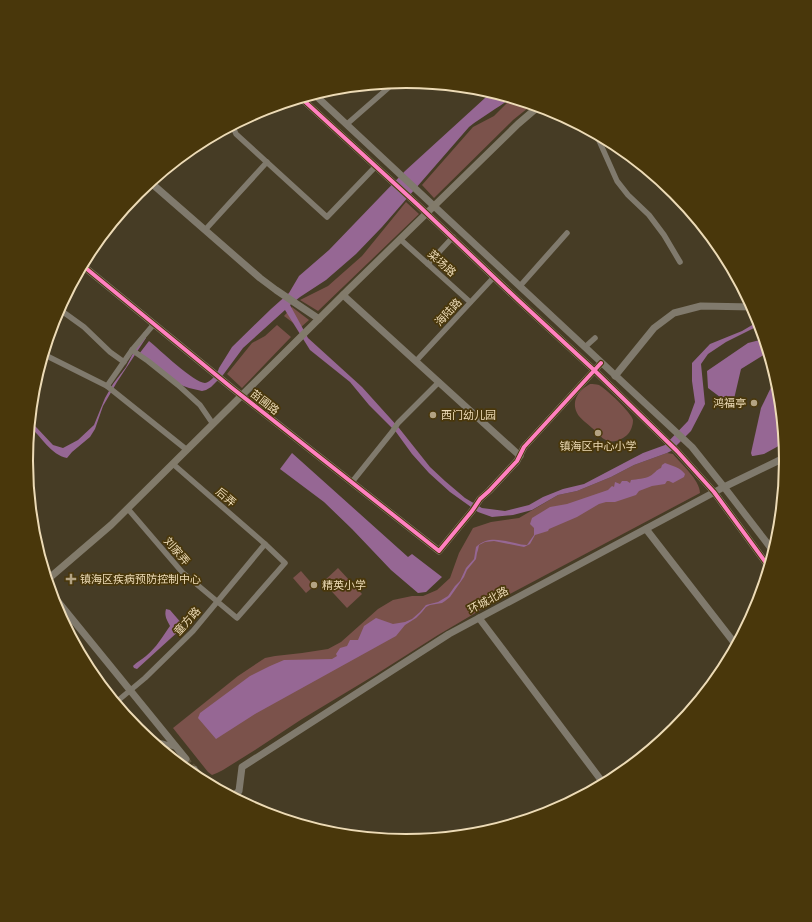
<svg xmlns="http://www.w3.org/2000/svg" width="812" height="922" viewBox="0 0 812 922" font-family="Lato,'Noto Sans SC',sans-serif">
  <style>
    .green { fill: #7b524b }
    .water { fill: #966794 }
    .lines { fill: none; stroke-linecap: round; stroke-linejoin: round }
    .minor-tunnel { stroke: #5f543b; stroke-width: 5.5; stroke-dasharray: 5.5 3; stroke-linecap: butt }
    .minor { stroke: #807a6d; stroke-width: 5.5 }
    .tertiary { stroke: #807a6d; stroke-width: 7 }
    .secondary { stroke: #827b6b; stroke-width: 7 }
    .cycleway-casing { stroke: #49370b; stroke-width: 6 }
    .cycleway { stroke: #ff80c0; stroke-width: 4 }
    .poi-dot { fill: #b3a383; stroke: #49370b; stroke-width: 1.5 }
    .labels { text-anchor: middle; stroke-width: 3.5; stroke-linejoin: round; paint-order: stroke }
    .street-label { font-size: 11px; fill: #eddbb6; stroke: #49370b }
    .poi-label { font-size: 11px; fill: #eddbb6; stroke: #49370b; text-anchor: start }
    .rim { fill: none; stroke: #eddbb6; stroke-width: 2 }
  </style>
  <rect width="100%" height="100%" fill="#463c25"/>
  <g class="green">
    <path d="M512 98 533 104 513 120 434 198 422 185 473 127 494 116Z"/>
    <path d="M406 202 419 214 318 311 300 300 328 286 362 256Z"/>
    <path d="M292 307 309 320 300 328 284 316Z"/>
    <path d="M277 325 291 337 242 388 227 374 252 343 265 336Z"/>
    <path d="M590 384C593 384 596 384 599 385 606 389 631 412 633 420 633 425 631 431 628 434 623 439 614 444 606 440 602 439 596 431 592 428 588 424 580 419 577 413 571 400 579 390 590 384Z"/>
    <path d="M667 453 673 454C681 464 700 480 700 493L489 605 438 635 375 675 302 719 255 750 223 770 217 773 212 775 208 772 173 728 238 676 265 658 275 656 302 653 328 649 341 642 378 609 393 600 412 596H423L437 590 450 578 459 553 473 528 491 522 519 518 558 495 577 491 611 477 634 465Z"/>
    <path d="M338 568 362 594 347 608 323 582Z"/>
    <path d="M301 571 314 586 306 593 293 578Z"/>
  </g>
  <g class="water">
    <path d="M493 92 511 98C498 108 483 116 469 127L382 227 356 254 326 280 300 297 290 305 308 338 362 387 399 428 430 467 445 481 465 498 482 508 505 511 529 505 543 497 563 489 584 484 643 453 665 445 688 421 695 402 692 381V363L710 344 742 331 759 321 760 325 726 342 708 354 701 364 705 404 691 431 671 451 667 453 634 465 611 477 577 491 558 495 532 510 513 515 492 517 478 512 450 492 429 473 412 454 396 432 369 405 350 382 310 350 285 310 243 348 223 375 211 387 206 390 202 391 189 388 175 383 139 354 149 341C159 349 194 383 205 383 210 383 218 373 219 368L232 347 271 309 289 293 299 276 329 250 405 171 485 98Z"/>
    <path d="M144 332 146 338 117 382 103 406 95 429 90 437 72 452 67 458C51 455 41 436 29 426L30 421 37 428 53 445 63 448 78 440 94 425 105 398 113 384 126 367Z"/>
    <path d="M764 339 768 350 765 354 741 369 734 399 720 397 708 388 707 371 748 343Z"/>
    <path d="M776 377 779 387 784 443 764 454 753 456H752L751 453 761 408Z"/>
    <path d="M292 453 408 557 412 554 442 577 426 592 418 593 391 570 352 529 324 502 280 469Z"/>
    <path d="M665 463C672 466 680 467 685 474L684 477 673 483 669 481H667L665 484 652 486 639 491 636 495 615 502H606L599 504 577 517 549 529 548 531 535 535 530 544 524 547 494 541 485 542 479 545 478 550 477 553 476 559 467 570 464 577 450 597 445 601 442 603 430 605 426 607 422 612 416 618 405 625 396 636 255 714 216 739 198 718 200 713 250 676 270 666 284 660 332 659 337 656 336 654 340 648 347 646 350 640H358L364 626 376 618 393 624 405 622 412 619 420 612 426 605 438 602 448 596 455 586 460 581 466 568 474 559 476 547C488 536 500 540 515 543 519 544 523 545 527 545L534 535V528L530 524 532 518 550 507 567 504 608 490 612 486 614 487 615 482 620 484 622 481H627L630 483 631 480C637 479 645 479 650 476 655 473 656 470 661 468L662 465Z"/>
    <path d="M166 609 170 610 183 625 181 629 137 669 134 668 133 666C137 662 141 660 146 656 156 648 163 636 170 626 167 620 164 616 166 609Z"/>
  </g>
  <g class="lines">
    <path class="minor-tunnel" d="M186 759 195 769"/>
    <g class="minor">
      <path d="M347 124 395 82"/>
      <path d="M232 125 236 134 327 217 376 166"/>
      <path d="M594 133 597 136 617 181 628 195 649 215 664 235 680 262"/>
      <path d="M205 230 267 162"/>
      <path d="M400 239 470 302"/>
      <path d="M428 264 453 237"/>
      <path d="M520 286 567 233"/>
      <path d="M59 309 84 327 110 352 124 362"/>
      <path d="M585 347 595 338"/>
      <path d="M132 350 148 361 178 385 200 405 213 424"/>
      <path d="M43 354 107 386 187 450"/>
      <path d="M416 361 494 277"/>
      <path d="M107 386 132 350 154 324"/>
      <path d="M352 482 392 432 398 423 439 382"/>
      <path d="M128 509 182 572 237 618 285 563 265 544 173 464"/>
      <path d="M64 623 71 618"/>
      <path d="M115 703 145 678 193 631 265 544"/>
      <path d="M157 746 161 743 176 747"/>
      <path d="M195 769 204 782"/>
    </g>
    <g class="tertiary">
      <path d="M314 94 692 447 724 487 774 552"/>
      <path d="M301 98 418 205 518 300 594 370 677 451 714 492 769 567"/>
      <path d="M150 182 260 278 276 290 319 319"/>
      <path d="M82 265 232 388 439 551 472 511 480 499 489 491 517 461 524 447 601 363"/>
      <path d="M343 295 520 456"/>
      <path d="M615 376 654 328 674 313 701 306 753 307"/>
      <path d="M646 529 736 645"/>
      <path d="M51 593 186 759"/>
      <path d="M479 618 604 784"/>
      <path d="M232 797 239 791 242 767 449 634 724 487 786 457"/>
    </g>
    <path class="secondary" d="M47 580 111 525 349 289 518 124 539 106"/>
    <defs>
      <g id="cycleway">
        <path d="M301 98 418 205 518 300 594 370 677 451 714 492 769 567"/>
        <path d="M82 265 232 388 439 551 472 511 480 499 489 491 517 461 524 447 601 363"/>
      </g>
    </defs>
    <use href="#cycleway" class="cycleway-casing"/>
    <use href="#cycleway" class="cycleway"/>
  </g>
  <g class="poi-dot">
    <circle cx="754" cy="403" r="4"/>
    <circle cx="433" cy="415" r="4"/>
    <circle cx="598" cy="433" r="4"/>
    <path d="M69 573h4v4h4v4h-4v4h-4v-4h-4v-4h4z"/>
    <circle cx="314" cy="585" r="4"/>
  </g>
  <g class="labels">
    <g class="street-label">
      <text transform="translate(442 263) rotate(42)" y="4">菜场路</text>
      <text transform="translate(448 312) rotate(-47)" y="4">海陆路</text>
      <text transform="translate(265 402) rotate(38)" y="4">苗圃路</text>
      <text transform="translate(226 497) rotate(41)" y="4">后弄</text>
      <text transform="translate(177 551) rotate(49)" y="4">刘家弄</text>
      <text transform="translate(488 600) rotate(-28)" y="4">环城北路</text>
      <text transform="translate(187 621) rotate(-48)" y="4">童方路</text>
    </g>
    <g class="poi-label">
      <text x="746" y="407" text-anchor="end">鸿福亭</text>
      <text x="441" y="419">西门幼儿园</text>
      <text x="598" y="450" text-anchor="middle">镇海区中心小学</text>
      <text x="80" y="583">镇海区疾病预防控制中心</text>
      <text x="322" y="589">精英小学</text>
    </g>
  </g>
  <path d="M0 0H812V922H0ZM33 461a373 373 0 1 1 746 0a373 373 0 1 1-746 0Z" fill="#49370b" fill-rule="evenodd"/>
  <path class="rim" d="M33 461a373 373 0 1 1 746 0a373 373 0 1 1-746 0Z"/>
</svg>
